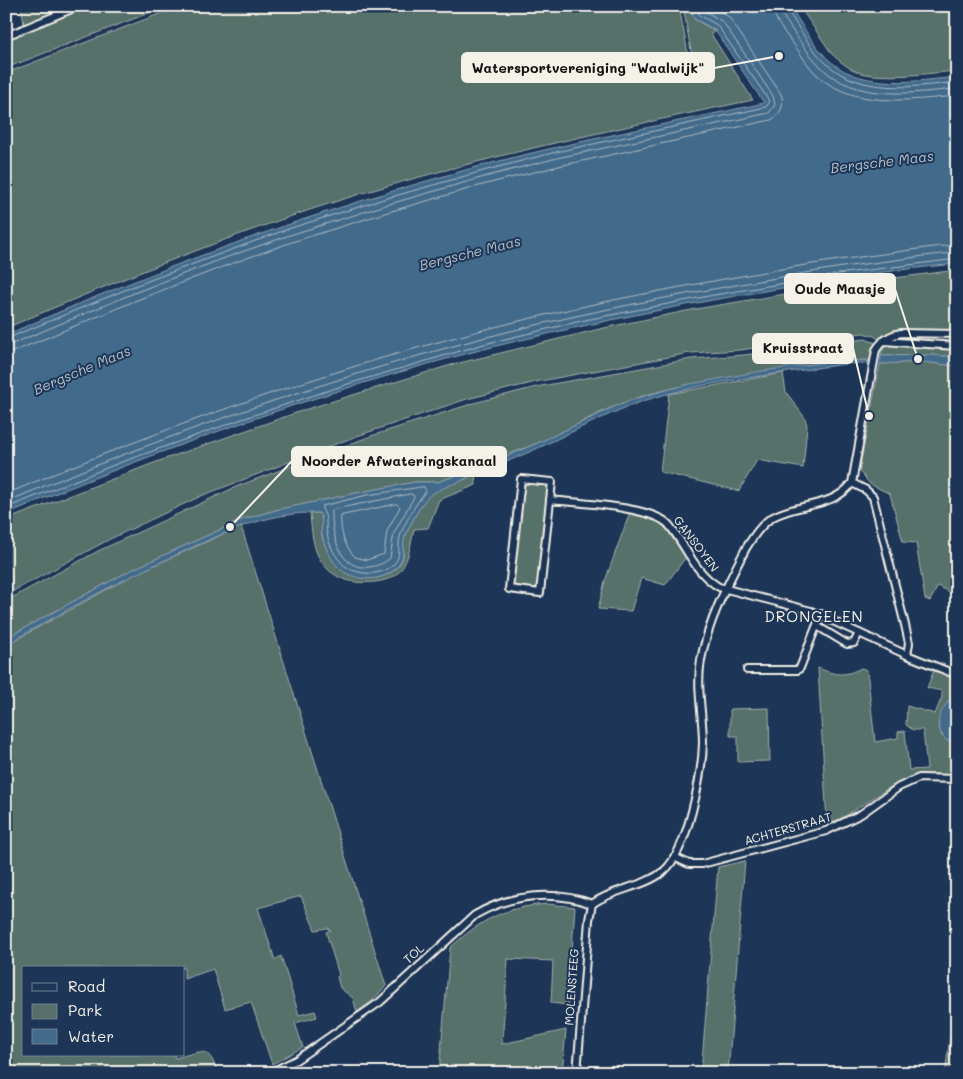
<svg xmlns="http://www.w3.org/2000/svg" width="963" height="1079" viewBox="0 0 963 1079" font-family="Mali,sans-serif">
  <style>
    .green { fill: #576f6b; stroke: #a6b0aa }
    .water { fill: #436b8b; stroke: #8aa1b0 }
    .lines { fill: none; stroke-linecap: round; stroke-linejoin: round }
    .shore { stroke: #adbbc3; stroke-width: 1 }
    .minor-casing { stroke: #f4f1e8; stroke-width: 10 }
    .minor { stroke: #1d3557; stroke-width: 6 }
    .labels { text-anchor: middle; stroke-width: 4; stroke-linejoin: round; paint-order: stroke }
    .street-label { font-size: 12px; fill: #f4f1e8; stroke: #1d3557 }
    .water-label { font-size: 14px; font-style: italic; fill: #b6c2c7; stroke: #1d3557 }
    .quarter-label { font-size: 15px; letter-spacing: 1px; fill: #f4f1e8; stroke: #1d3557 }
    .leader { fill: none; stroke: #f4f1e8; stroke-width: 2 }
    .callout-dot { fill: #f4f1e8; stroke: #1d3557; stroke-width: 2 }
    .callout { fill: #f4f1e8; stroke: #f4f1e8; stroke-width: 2 }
    .callout-label { font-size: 14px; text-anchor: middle; font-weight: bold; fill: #111 }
  </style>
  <rect width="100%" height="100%" fill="#1d3557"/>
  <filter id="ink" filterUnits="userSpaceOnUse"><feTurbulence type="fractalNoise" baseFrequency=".02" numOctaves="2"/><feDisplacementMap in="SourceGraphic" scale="10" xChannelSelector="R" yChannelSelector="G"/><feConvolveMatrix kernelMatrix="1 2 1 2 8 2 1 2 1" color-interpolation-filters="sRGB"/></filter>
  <g filter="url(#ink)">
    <g class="green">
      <path d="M21 6H71L24 24Z"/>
      <path d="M91 6H167L6 68V40Z"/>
      <path d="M180 6H679L693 80 696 79 683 6H691L694 19 715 31 711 34 753 100C622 127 492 155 363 193 242 230 123 278 6 328V73Z"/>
      <path d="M799 6H957V71C931 73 882 80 858 72 848 68 839 61 832 54Z"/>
      <path d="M957 270V332L925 331 880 340 874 336 863 333 740 350 690 353 540 381 467 399 354 437 201 496 110 539 6 595V520L159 461 307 409 451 365 604 328 696 309 833 286Z"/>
      <path d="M865 339 876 343 872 362H868L867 360C820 362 775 370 729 378 698 384 666 388 636 398 603 409 572 428 540 442 522 450 488 460 475 472L476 485 439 500 428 528 414 529C411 543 409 561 399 572 393 578 384 581 375 582 349 585 326 577 316 551 312 539 311 526 310 513H319C324 520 320 527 322 535 324 546 330 557 337 565 352 583 392 584 402 560 405 553 402 544 405 537 409 526 420 506 427 497 434 490 458 482 468 478L466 472 438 482H415L366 491 276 510 244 519 131 570 6 638V601L98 551 238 486 371 436 474 403 536 387 691 359 744 355Z"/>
      <path d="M892 345 957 349V357L931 355 881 356C882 349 884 347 892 345Z"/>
      <path d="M923 362 957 366V596L938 586 930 601 925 599 916 543 903 542 890 494 870 484 859 471 880 364Z"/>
      <path d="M783 373 786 392 805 418 807 426 803 468 757 460 739 491 660 472 669 394Z"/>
      <path d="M528 482 545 484 549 486 538 588 533 590 514 587 513 585 523 487Z"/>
      <path d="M630 512C670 520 663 529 686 557L665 585 641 578 631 611 598 609 605 581Z"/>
      <path d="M241 526 386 986 372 1001 357 1012 353 998 340 988 337 977 339 975 326 932 331 930 327 928 315 930 301 896 258 908 275 960 281 956 299 1015 315 1011 317 1017 295 1023 303 1047 272 1064 251 1002 225 1009 213 969 184 979V968H24V1055H174L175 1058C202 1052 207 1043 218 1073H6V645L133 575Z"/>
      <path d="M818 668C835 675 844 677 861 668L867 670 875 742 898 738V732L905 731 909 770 927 769 923 730H913L906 725 907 706 935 714 942 697V691L927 688 934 670 957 679V695L949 701 938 724 942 736 952 742 957 741V776L933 774 909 778 890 787 842 818 827 824Z"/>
      <path d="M769 708 770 761 738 762V736H730V709Z"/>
      <path d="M745 861 728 1073H701L718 867Z"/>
      <path d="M547 904 575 907 568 1005 551 1003 553 961 508 959 502 1044 566 1030 562 1073H439L450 948C480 920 505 907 547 904Z"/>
      <path d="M957 988V1073H945Z"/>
    </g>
    <g class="water">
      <path d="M691 6H790C801 24 816 49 831 62 865 90 916 81 957 77V264C884 270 812 283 741 295 655 310 569 328 484 349 321 391 161 449 6 514V335C160 267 318 210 480 166 574 141 669 124 764 103L714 29 694 19Z"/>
      <path d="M931 355 957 357V366L923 362 880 364 881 356Z"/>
      <path d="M868 360 867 363C844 363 819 368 796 371 739 379 675 387 622 409 573 429 526 458 476 472V470L484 466 542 441 616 406 637 398 685 385 762 371 820 363Z"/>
      <path d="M472 471 473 473 468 476 469 477C460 482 433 491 428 497 420 505 409 526 405 537 402 545 405 555 400 563 387 584 352 583 337 566 330 557 324 546 322 535 320 527 324 520 319 513 267 511 219 535 174 556 117 582 61 612 6 645V638L131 570 244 519 276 510 366 491 415 482H438L466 472 467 473Z"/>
      <path d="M957 695V741H947C931 725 940 706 957 695Z"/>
    </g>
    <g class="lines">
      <g class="shore">
        <path d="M773 6C773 21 787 35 795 46 802 56 808 66 816 74 853 109 910 100 957 96"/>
        <path d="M780 6 782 15C794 32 806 52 821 67 855 102 913 93 957 89"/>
        <path d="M787 6 788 11C800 29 811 50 827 64 861 95 915 87 957 82"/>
        <path d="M6 339 137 285 220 254 288 229 384 199 483 171 556 152 766 107 769 103 768 99 724 35 717 25 699 15 697 6"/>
        <path d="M6 345 12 344 139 291 222 259 290 235 386 205 484 177 557 158 769 113 775 105 773 96 723 22 705 11 703 6"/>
        <path d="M6 353 15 351 142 298 225 266 292 242 388 212 486 184 559 166 771 120C781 114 785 105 781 94L729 17 712 6"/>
        <path d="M424 487 426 491C417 502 404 523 400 537 398 544 400 553 397 560 387 578 352 577 340 561 334 554 329 544 327 534 325 524 328 518 322 509V506L367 495Z"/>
        <path d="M6 494C159 429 319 373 479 331 564 309 650 292 736 277 785 268 834 260 883 254 907 251 932 246 957 245"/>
        <path d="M411 494 413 495 414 497 394 533 390 558C385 563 377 566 369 567 339 571 331 533 332 510Z"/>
        <path d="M6 502C160 437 318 382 479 339 564 317 650 300 736 285 787 276 837 267 888 261 911 258 934 254 957 253"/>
        <path d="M397 504 400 507 387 531 384 554 367 560 355 557C344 545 340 532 341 516Z"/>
        <path d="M6 508 119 463 245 418 351 383 484 344 585 320 714 295 845 273 957 259"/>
      </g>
      <defs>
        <g id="minor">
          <path d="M6 36 79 6"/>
          <path d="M883 341 957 346"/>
          <path d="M521 479 552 482 540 593 509 589Z"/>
          <path d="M852 483 866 490 873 497 905 625 909 643 907 655"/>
          <path d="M550 500C576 503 653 506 669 525 686 545 694 573 719 587L811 611 907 655 957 675"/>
          <path d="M817 626 847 644 854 643 859 633"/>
          <path d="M747 670H797L800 668 821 614"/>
          <path d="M674 857 689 864H702L826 831 861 814 899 787 919 778 957 779"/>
          <path d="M592 904C614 888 643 888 664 871 688 850 702 774 703 743 703 715 696 688 701 660 708 621 728 583 746 548 753 537 762 523 773 517 797 503 834 508 852 483L876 350C882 340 890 335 901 333L957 334"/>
          <path d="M265 1073 276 1070 296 1060 380 1002 475 915C511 894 554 890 592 904"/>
          <path d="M577 1073 589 920 592 904"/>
        </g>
      </defs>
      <use href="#minor" class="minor-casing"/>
      <use href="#minor" class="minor"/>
    </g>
  </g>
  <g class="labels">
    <g class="street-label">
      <text transform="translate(696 544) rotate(53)" y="4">GANSOYEN</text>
      <text transform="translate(788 829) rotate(-16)" y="4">ACHTERSTRAAT</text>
      <text transform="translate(414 954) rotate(-42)" y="4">TOL</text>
      <text transform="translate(572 987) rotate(-86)" y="4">MOLENSTEEG</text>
    </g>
    <g class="water-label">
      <text transform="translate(882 162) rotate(-7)" y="5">Bergsche Maas</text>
      <text transform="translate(470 253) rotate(-14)" y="5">Bergsche Maas</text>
      <text transform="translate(82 370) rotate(-23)" y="5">Bergsche Maas</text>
    </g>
    <g class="quarter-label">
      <text x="814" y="622">DRONGELEN</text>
    </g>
  </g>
  <path class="leader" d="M779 56L714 68M918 359L895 289M869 416L853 348M230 527L292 461"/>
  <g class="callout-dot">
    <circle cx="779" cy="56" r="5"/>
    <circle cx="918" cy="359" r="5"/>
    <circle cx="869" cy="416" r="5"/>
    <circle cx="230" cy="527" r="5"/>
  </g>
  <g class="callout">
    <rect x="462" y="53" width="252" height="29" rx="5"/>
    <rect x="785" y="274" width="110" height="29" rx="5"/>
    <rect x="753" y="334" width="100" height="29" rx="5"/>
    <rect x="292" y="447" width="214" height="29" rx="5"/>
  </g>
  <g class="callout-label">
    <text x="588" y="73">Watersportvereniging "Waalwijk"</text>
    <text x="840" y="294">Oude Maasje</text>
    <text x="803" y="353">Kruisstraat</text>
    <text x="399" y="466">Noorder Afwateringskanaal</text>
  </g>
  <rect width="963" height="1079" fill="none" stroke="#1d3557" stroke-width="25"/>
  <rect x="12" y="12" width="938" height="1054" fill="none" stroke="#f4f1e8" stroke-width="2" filter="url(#ink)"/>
  <rect x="22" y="966" width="162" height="90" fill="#1d3557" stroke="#738091"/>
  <rect x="32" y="983" width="25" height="8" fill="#1d3557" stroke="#738091"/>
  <text x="68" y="992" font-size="15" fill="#f4f1e8">Road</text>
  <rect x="32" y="1004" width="25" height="15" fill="#576f6b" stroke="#738091"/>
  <text x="68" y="1016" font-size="15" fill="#f4f1e8">Park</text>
  <rect x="32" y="1029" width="25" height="15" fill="#436b8b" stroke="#738091"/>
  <text x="68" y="1042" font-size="15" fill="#f4f1e8">Water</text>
</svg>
